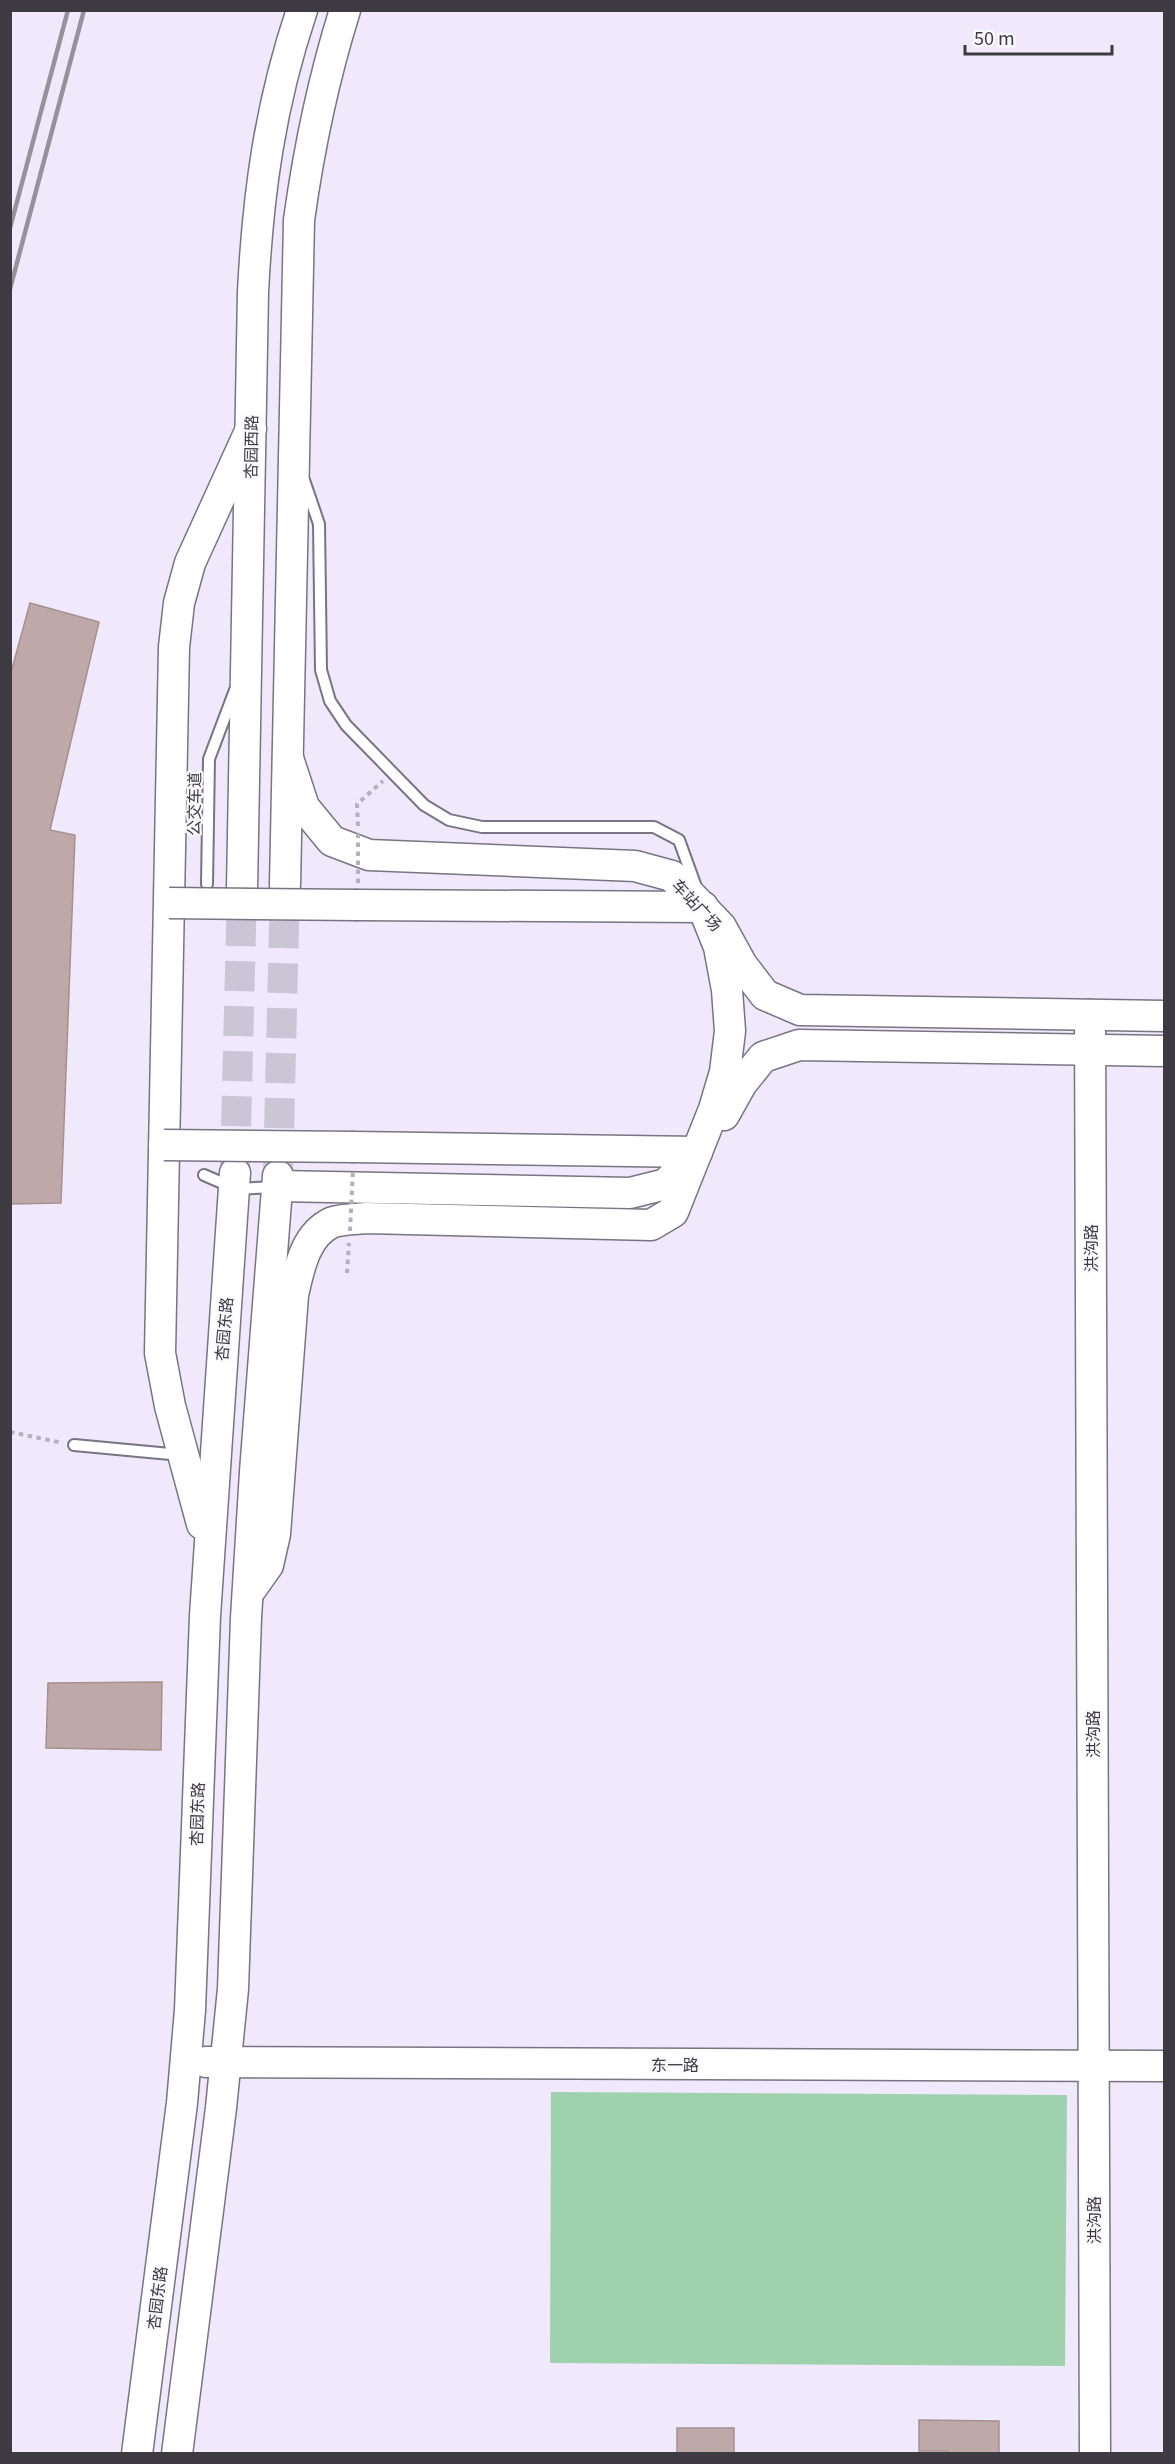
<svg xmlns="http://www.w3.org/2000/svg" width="1175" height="2464" viewBox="0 0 1175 2464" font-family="Georgia,'Noto Sans SC',serif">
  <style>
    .green { fill: #9fd1ae }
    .building { fill: #bea9a8; stroke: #a5908f; stroke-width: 1.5 }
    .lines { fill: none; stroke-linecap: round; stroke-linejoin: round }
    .secondary-tunnel { stroke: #cbc6d6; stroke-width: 30; stroke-dasharray: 30 15; stroke-linecap: butt }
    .lane-casing { stroke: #797383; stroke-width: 14 }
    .secondary-casing { stroke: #797383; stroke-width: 33 }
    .path { stroke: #b5b0be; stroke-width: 4; stroke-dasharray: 4.5 4.5; stroke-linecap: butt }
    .lane { stroke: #fff; stroke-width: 10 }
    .secondary { stroke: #fff; stroke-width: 30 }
    .rail { stroke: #95919d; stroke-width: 4.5 }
    .secondary-bridge-casing { stroke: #797383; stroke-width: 33; stroke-linecap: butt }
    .path-bridge { stroke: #b5b0be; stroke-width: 4; stroke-dasharray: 4.5 4.5; stroke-linecap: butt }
    .secondary-bridge { stroke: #fff; stroke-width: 30 }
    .labels { text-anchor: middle; stroke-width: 4.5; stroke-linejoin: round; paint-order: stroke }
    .street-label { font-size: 16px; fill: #3d3a41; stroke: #faf9fd }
  </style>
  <rect width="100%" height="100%" fill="#efe9fb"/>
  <path class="green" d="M551 2092 1067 2095 1065 2366 550 2363Z"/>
  <g class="building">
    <path d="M30 603 99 622 50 830 75 835 61 1203 10 1204V676Z"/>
    <path d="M162 1682 161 1750 46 1748 48 1683Z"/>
    <path d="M919 2420 999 2421V2454H947V2451H919Z"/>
    <rect x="677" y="2428" width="57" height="26"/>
  </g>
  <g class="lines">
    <g class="secondary-tunnel">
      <path d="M235 1171 242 889"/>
      <path d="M278 1173 285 885"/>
    </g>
    <defs>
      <g id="lane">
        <path d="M304 480 319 524 321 670 330 701 346 725 424 805 449 820 482 827H654L679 840 696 887"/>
        <path d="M207 884 209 759 235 690"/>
        <path d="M204 1175 236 1189 275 1187"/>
        <path d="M74 1445 181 1455"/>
      </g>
      <g id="secondary">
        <path d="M288 758 304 807 332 841 369 855 635 866 672 876 721 927 742 965 765 995 800 1010 1164 1016"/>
        <path d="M285 885 299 220C309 148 323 80 345 10"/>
        <path d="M242 889 253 292C258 193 270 105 302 10"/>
        <path d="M358 905 703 907"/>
        <path d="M1090 1015 1095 2454"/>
        <path d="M724 1115 742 1083 763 1057 799 1045 1164 1051"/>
        <path d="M354 1147 697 1152"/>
        <path d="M278 1186 630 1193 666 1184 689 1160"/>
        <path d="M202 1524 170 1406 160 1353 174 647 179 603 190 563 251 429"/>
        <path d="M251 1589 268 1565 275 1534 293 1295C299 1269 305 1234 333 1222 343 1219 357 1219 367 1218L651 1225 673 1212 714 1109 725 1072 730 1031 727 990 719 947 703 907"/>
        <path d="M206 2062 1164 2066"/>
        <path d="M137 2454 182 2103 190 2010 205 1616 235 1173"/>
        <path d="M177 2454 221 2108 233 1989 246 1618 255 1472 278 1176"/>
      </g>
    </defs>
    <use href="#lane" class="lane-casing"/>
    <use href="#secondary" class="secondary-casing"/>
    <g class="path">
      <path d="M358 826 357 804 383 781"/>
      <path d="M347 1273 349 1243"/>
      <path d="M10 1432 63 1443"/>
    </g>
    <use href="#lane" class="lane"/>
    <use href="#secondary" class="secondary"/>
    <g class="rail">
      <path d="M10 228 68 10"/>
      <path d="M10 289 84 10"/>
    </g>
    <defs>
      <g id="secondary-bridge">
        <path d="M169 903 358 905"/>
        <path d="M164 1145 354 1147"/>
      </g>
    </defs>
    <use href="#secondary-bridge" class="secondary-bridge-casing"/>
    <g class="path-bridge">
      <path d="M358 883V833"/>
      <path d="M350 1231 353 1169"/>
    </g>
    <use href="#secondary-bridge" class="secondary-bridge"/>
  </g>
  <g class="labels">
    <g class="street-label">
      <text transform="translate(251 447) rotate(-89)" y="6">杏园西路</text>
      <text transform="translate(194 804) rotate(-89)" y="6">公交车道</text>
      <text transform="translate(697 905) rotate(47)" y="6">车站广场</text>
      <text transform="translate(1091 1248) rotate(-90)" y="6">洪沟路</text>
      <text transform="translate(224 1329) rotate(-85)" y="6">杏园东路</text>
      <text transform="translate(1093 1734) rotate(-90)" y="6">洪沟路</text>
      <text transform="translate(197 1814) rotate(-88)" y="6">杏园东路</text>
      <text x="675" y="2071">东一路</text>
      <text transform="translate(1094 2220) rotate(-90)" y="6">洪沟路</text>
      <text transform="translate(157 2298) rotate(-83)" y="6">杏园东路</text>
    </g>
  </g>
  <rect width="1175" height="2464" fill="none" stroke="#3d3a41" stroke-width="24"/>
  <path d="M965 45v9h147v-9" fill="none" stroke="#3d3a41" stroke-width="3"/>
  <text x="974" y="45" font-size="18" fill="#3d3a41" stroke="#faf9fd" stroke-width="4.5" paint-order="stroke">50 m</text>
</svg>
